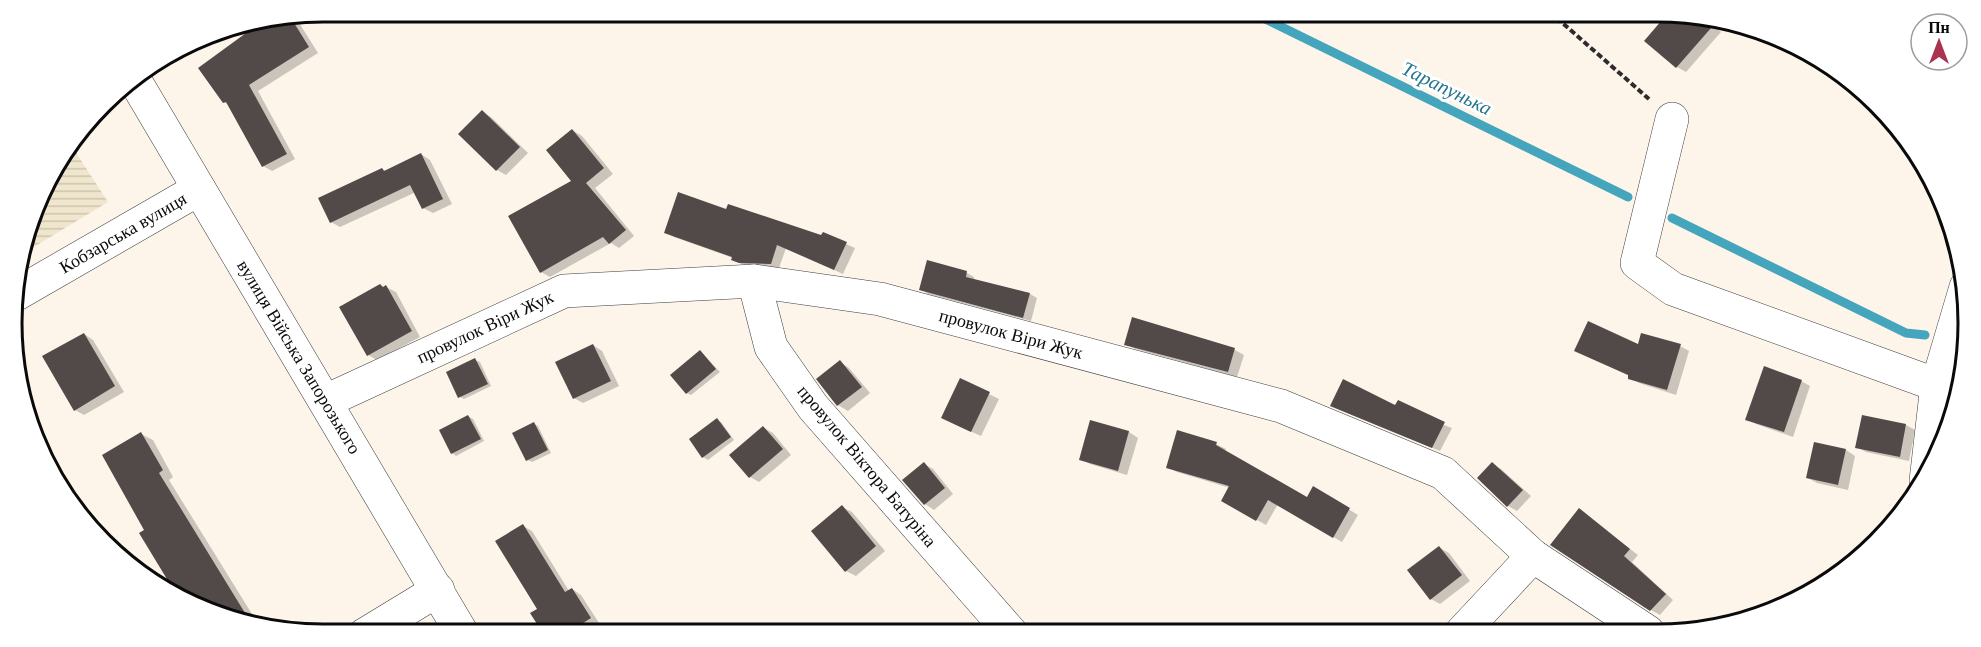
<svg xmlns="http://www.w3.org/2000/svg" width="1981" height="647" viewBox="0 0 1981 647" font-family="'Times New Roman',serif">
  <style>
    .farmland { fill: url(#farmland-rules) }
    .shadow { fill: #0003 }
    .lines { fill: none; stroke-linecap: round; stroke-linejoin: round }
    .stream { stroke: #44a5bd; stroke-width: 9 }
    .building { fill: #524a48 }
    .minor-casing { stroke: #3d3d3d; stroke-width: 34 }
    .path { stroke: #2c2c2c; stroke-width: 4; stroke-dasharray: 6 3; stroke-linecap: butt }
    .minor { stroke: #fff; stroke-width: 33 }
    .labels { text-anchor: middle; stroke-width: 6; stroke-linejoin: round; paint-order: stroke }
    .street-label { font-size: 18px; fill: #0a0a0a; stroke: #fff }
    .water-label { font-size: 20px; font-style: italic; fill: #23748d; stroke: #fff }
    .rim { fill: none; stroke: #0a0a0a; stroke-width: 3 }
  </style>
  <defs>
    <pattern id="farmland-rules" width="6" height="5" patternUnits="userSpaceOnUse" patternTransform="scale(1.5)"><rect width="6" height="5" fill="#efe6cd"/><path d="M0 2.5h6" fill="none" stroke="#ccc4af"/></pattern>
  </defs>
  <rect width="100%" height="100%" fill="#fdf5ea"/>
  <path class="farmland" d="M73 148 108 202 24 253 44 185Z"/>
  <g class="shadow">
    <path d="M296 18 318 53 258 91 295 159 272 171 263 166 230 105 224 102 259 25Z"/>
    <path d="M1705 18 1721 32 1686 72 1677 67 1646 41Z"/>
    <path d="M482 112 491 117 528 153 506 175 497 170Z"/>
    <path d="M572 130 582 136 613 174 595 188 634 236 619 248 611 243 550 277 541 272 573 182Z"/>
    <path d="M421 154 430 160 452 204 433 213 423 208 416 192 340 227 331 222 382 169 386 171Z"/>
    <path d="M727 211 846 244 855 248 843 274 786 248 779 268 749 267 732 260 733 258 674 237 665 232Z"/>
    <path d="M967 273 974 277V280L1030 294 1037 298 1031 321 928 294 921 289Z"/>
    <path d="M386 287 396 292 420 337 377 360 368 355 384 288Z"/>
    <path d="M1133 319 1235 350 1244 355 1237 377 1135 349 1126 344Z"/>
    <path d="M84 334 93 340 124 392 84 415 75 410Z"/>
    <path d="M593 345 602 351 619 386 583 403 574 398Z"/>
    <path d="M1639 346H1680L1689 351 1676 395 1639 383 1629 378 1630 376 1576 351Z"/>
    <path d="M701 352 720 372 691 395 687 393Z"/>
    <path d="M475 360 480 362 491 386 464 399 460 397Z"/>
    <path d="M840 362 849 368 870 393 848 411 838 405 818 379Z"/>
    <path d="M960 380 999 399 981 436 952 423Z"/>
    <path d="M1801 381 1810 386 1793 437 1756 424 1747 419Z"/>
    <path d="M1396 407 1452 428 1440 451 1340 410Z"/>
    <path d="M468 416 473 419 484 441 456 456 452 453Z"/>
    <path d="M1863 416 1906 425 1915 430 1909 461 1866 452 1857 447Z"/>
    <path d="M717 420 721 422 734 440 708 460 703 457 691 439Z"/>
    <path d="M1092 421 1129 432 1138 438 1127 475 1090 464 1081 459Z"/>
    <path d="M534 424 538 426 551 453 532 462 528 460Z"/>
    <path d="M764 428 773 433 791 455 759 482 750 477Z"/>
    <path d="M141 434 153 440 173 477 169 480 260 627 243 624 178 595 141 534 146 530Z"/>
    <path d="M1216 444 1226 449 1225 452 1308 499 1314 488 1358 515 1342 542 1278 504 1266 525 1223 501 1230 488 1177 472 1167 467Z"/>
    <path d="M1846 450 1855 456 1848 490 1817 483 1808 478Z"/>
    <path d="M924 464 933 469 953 494 934 510 925 504 904 480Z"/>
    <path d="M1492 464 1501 469 1531 496 1517 511 1508 506Z"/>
    <path d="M842 507 852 512 885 551 856 576 846 571Z"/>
    <path d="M1579 510 1638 555 1632 562 1673 600 1660 615 1651 610Z"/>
    <path d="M523 526 532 531 569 591 572 589 581 595 599 623 581 635H546Z"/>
    <path d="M1440 548 1449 553 1470 581 1440 604 1431 599Z"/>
  </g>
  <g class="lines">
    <g class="stream">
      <path d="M1251 12 1628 197"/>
      <path d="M1672 218 1906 333 1925 335"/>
    </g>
  </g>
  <g class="building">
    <path d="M1668 13 1718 20 1676 68 1644 41Z"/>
    <path d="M291 18 309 47 249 85 287 154 262 167 226 102 223 103 198 68 257 25Z"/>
    <path d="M482 110 520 147 496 171 458 134Z"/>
    <path d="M572 129 604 168 586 183 626 230 609 244 603 237 540 273 508 216 571 181 546 150Z"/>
    <path d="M421 153 443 199 422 209 410 185 330 223 318 198 382 168 384 171Z"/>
    <path d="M678 192 726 209 728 204 821 235 823 232 847 242 834 270 777 245 771 264 739 263 731 260 732 257 664 233Z"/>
    <path d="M927 260 967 271 966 277 1030 293 1023 318 919 290Z"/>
    <path d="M380 284 383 287 386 285 412 331 367 356 339 307Z"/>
    <path d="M1132 317 1235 348 1228 372 1124 345Z"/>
    <path d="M1588 321 1638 344 1641 333 1681 344 1667 390 1628 379V375L1574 351Z"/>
    <path d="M84 333 115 386 74 411 42 356Z"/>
    <path d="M593 344 611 381 573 399 555 362Z"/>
    <path d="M700 350 716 369 686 394 670 375Z"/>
    <path d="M475 358 488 384 458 398 446 372Z"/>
    <path d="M840 360 862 387 837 406 816 379Z"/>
    <path d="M1764 366 1802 380 1784 432 1745 420Z"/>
    <path d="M960 378 990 392 971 432 941 418Z"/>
    <path d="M1343 379 1395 405 1398 400 1445 422 1432 448 1330 406Z"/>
    <path d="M468 415 481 439 451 454 439 430Z"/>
    <path d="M1862 415 1906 424 1900 457 1855 448Z"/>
    <path d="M717 418 731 437 702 458 689 439Z"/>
    <path d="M1090 420 1129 431 1118 471 1079 460Z"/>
    <path d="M534 422 548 450 526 461 512 433Z"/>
    <path d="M763 426 783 449 749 478 729 455Z"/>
    <path d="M1177 430 1217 442 1216 445 1307 497 1313 486 1350 508 1333 538 1268 500 1256 521 1221 501 1229 486 1166 468Z"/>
    <path d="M141 432 163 470 159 473 253 626 243 624 176 594 139 533 144 530 102 455Z"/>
    <path d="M1814 442 1846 449 1838 485 1806 478Z"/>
    <path d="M924 462 945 488 924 505 902 480Z"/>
    <path d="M1492 462 1523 490 1507 507 1477 478Z"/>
    <path d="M842 505 876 546 845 572 811 531Z"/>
    <path d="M1579 508 1630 549 1624 556 1666 594 1650 611 1550 545Z"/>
    <path d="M523 524 565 592 572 588 591 618 564 635H544L530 613 537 609 495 541Z"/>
    <path d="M1439 546 1462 575 1430 600 1407 570Z"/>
  </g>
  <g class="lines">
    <defs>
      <g id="minor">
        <path d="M134 79 463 635"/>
        <path d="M1672 119 1637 263 1673 289 1937 385"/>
        <path d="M754 281 771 347 813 407 1012 634"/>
        <path d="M15 295 199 189"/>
        <path d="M326 401 564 291 754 281 880 299 1281 406 1443 473 1533 556 1648 632"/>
        <path d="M1926 481 1937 385 1966 287"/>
        <path d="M1461 633 1533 556"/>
        <path d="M364 635 438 590"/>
      </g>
    </defs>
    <use href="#minor" class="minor-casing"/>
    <path class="path" d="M1550 12 1649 99"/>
    <use href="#minor" class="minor"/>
  </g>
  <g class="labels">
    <g class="street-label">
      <text transform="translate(123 233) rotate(-30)" y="6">Кобзарська вулиця</text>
      <text transform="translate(485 327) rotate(-25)" y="6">провулок Віри Жук</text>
      <text transform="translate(1011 334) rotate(15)" y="6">провулок Віри Жук</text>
      <text transform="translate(299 357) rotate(59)" y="6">вулиця Війська Запорозького</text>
      <text transform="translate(867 466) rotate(50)" y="6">провулок Віктора Батуріна</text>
    </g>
    <g class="water-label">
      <text transform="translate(1447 88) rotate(26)" y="7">Тарапунька</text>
    </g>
  </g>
  <path d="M0 0H1981V647H0ZM323 22H1657A301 301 0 0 1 1958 323V323A301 301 0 0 1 1657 624H323A301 301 0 0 1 22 323V323A301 301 0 0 1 323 22Z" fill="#fff" fill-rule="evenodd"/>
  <path class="rim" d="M323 22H1657A301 301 0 0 1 1958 323V323A301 301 0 0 1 1657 624H323A301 301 0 0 1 22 323V323A301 301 0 0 1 323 22Z"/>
  <g transform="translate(1939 42)"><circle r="28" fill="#ffffff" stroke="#9d9d9d" stroke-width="1.5"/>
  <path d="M0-4.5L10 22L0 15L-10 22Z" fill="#aa3350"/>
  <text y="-9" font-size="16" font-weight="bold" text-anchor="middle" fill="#0a0a0a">Пн</text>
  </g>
</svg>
